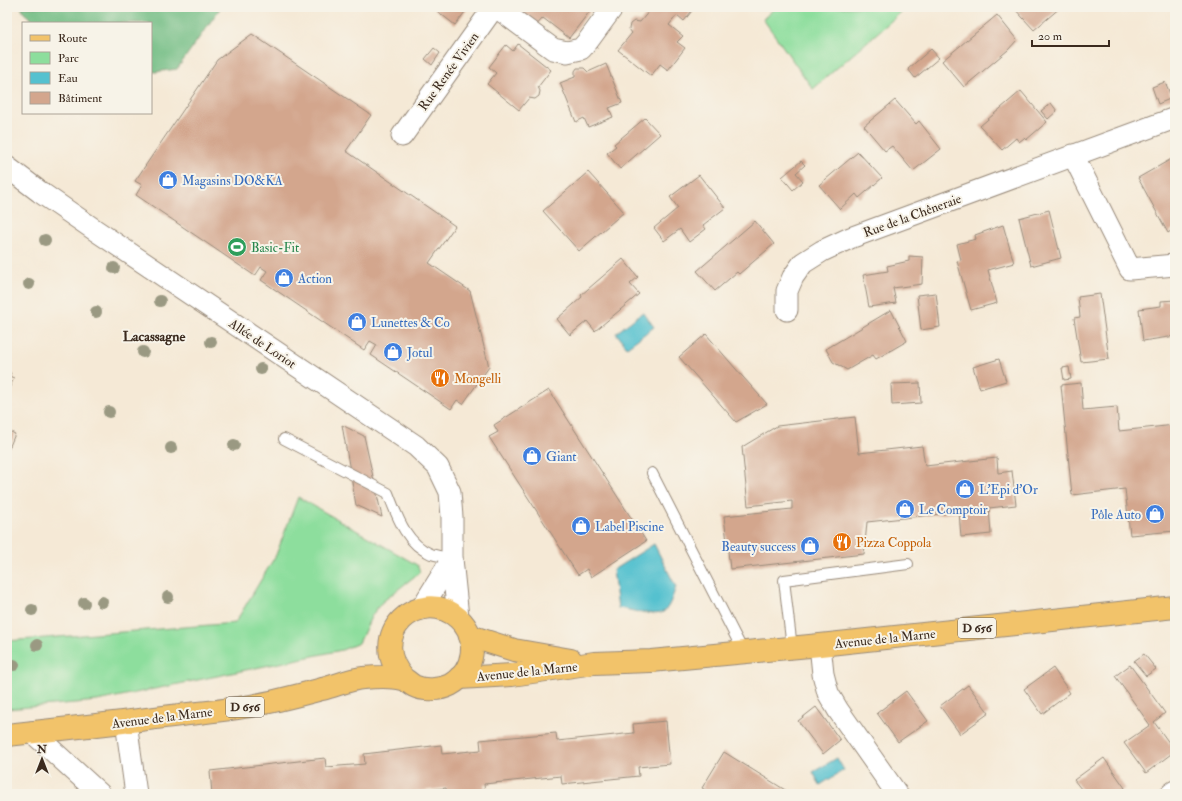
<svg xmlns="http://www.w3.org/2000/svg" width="1182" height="801" viewBox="0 0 1182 801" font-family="'IM FELL Double Pica',serif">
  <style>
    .green { fill: #8dde9d; stroke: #64845e }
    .forest { fill: #72bd84; stroke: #567451 }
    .water { fill: #55c1cf; stroke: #487676 }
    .building { fill: #d3a68d }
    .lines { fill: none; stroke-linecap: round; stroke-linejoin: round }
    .service-casing { stroke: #988a7a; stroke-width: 12 }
    .minor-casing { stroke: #988a7a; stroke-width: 23 }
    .primary-casing { stroke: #988a7a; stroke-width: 24 }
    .service { stroke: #fff; stroke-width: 10 }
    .minor { stroke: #fff; stroke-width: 21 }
    .primary { stroke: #f2c36a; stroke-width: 22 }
    .tree { fill: #9a9982 }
    .labels { text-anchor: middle; stroke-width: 4; stroke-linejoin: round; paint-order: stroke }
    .shield { fill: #f7f3e8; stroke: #73665b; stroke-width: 1 }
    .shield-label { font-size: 12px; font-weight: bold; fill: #3b2a1e }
    .street-label { font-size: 13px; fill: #3b2a1e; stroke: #f7f3e8 }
    .shop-label { font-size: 13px; fill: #366cbe; stroke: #f7f3e8; text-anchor: start }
    .leisure-label { font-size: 13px; fill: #27864d; stroke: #f7f3e8; text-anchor: start }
    .food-label { font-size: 13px; fill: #c56008; stroke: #f7f3e8; text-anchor: start }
    .neighbourhood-label { font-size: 14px; font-weight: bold; fill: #3b2a1e; stroke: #f7f3e8 }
  </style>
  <rect width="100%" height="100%" fill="#f7f3e8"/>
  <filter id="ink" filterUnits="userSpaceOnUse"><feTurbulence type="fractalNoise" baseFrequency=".025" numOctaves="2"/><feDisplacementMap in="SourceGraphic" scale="8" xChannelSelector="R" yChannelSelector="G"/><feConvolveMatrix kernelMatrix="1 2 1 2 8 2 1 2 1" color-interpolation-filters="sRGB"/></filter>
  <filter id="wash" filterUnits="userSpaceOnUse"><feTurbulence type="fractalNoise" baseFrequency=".012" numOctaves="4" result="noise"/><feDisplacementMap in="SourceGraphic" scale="16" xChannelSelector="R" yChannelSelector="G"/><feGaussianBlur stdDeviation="0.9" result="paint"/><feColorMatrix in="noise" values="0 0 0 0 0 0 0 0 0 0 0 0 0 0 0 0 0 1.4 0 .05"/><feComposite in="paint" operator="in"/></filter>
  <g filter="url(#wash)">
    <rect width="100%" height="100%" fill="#f5e9d6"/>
    <g class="green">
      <path d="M776 7H907L813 89 763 19Z"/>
      <path d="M298 497 417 565 420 572 381 603 372 615 359 643 342 650 97 701 7 709V641L235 623 276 555Z"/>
    </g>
    <path class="forest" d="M21 7H221L177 69 155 72 151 71V23H36L24 13Z"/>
    <g class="water">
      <path d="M643 312 654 327 627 347 616 333Z"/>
      <path d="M654 544 676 587C673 594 670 608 663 612 656 617 627 609 618 608L613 570Z"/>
      <path d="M837 758 844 770 820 785 813 772Z"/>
    </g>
    <g id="blocks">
      <g class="building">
        <path d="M432 7H467L468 8 455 25Z"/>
        <path d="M526 7H531L534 10 537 7H593L569 38 543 18 534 28 519 16Z"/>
        <path d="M655 7H695L684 21 677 15 669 25 683 36 677 42 685 48 668 70 660 64 651 76 618 50 632 33 629 29 630 24 634 21 640 22 650 10 651 11Z"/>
        <path d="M1013 7H1061L1034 30Z"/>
        <path d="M997 15 1017 40 1008 50 964 87 942 61Z"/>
        <path d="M252 34 371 115 346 151 455 226 429 263 470 291 489 367 463 404 457 400 451 409 371 355 377 345 370 341 364 350 261 280 267 271 261 267 255 276 136 195 142 185 135 181 217 60Z"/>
        <path d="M518 44 551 70 538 87 540 91 539 96 535 99 529 98 519 110 487 84 496 73 489 67 506 45 513 51Z"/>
        <path d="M434 48 440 53 432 65 425 59Z"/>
        <path d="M931 49 939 58 915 78 908 69Z"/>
        <path d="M606 64 622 103 609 108 613 117 588 127 584 118 576 122 560 83 575 77V71L577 68H584L588 72Z"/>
        <path d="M1165 82 1172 98 1158 104 1152 87Z"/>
        <path d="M1021 91 1047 122 1026 140 1024 138 1019 142 1016 138 1002 150 980 126Z"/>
        <path d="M895 100 916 124 919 121 941 149 913 171 892 146 885 151 864 126Z"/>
        <path d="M1051 103 1057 111 1048 119 1041 111Z"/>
        <path d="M645 118 660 134 620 169 607 153 616 146 614 144Z"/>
        <path d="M858 152 882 178 859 198 856 194 840 209 819 185Z"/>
        <path d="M1175 157V228L1168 233 1138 178Z"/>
        <path d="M801 161 805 165 796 173 803 181 793 190 782 177Z"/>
        <path d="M588 172 624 212 579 251 543 211Z"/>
        <path d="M699 175 725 208 703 225 706 229 689 242 680 229 664 241 654 228 678 208 670 197Z"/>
        <path d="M1049 210 1061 258 1031 266 1019 218Z"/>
        <path d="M755 221 774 244 739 274 737 272 715 291 697 271Z"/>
        <path d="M1003 225 1014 263 988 270 997 303 971 310 957 261 961 260 957 244 976 239 975 235Z"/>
        <path d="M909 256 923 257 922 284 893 288 896 303 869 307 863 275 888 271 887 266 909 261Z"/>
        <path d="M623 259 638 277 630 284 639 294 595 331 587 321 570 335 557 319 582 297 581 295Z"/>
        <path d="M936 293 940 327 921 330 917 295Z"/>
        <path d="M1100 294 1109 359 1081 362 1074 318 1080 317 1078 297Z"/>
        <path d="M1175 300V336L1143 341 1139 309 1161 306V301Z"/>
        <path d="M891 310 907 341 876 359 873 355 847 370 833 362 826 349Z"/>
        <path d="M706 334 735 368 767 404 736 422 679 357Z"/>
        <path d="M999 359 1006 381 980 389 973 367Z"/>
        <path d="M1069 367 1071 379 1064 380 1062 368Z"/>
        <path d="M7 371 11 373 9 376 14 378 7 393Z"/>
        <path d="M920 383 921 403 892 405 891 384Z"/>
        <path d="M1081 383 1083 410 1117 407 1119 431 1175 425V485H1174L1175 531 1130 535 1125 489 1072 495 1061 385Z"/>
        <path d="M549 390 646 541 591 577 587 569 578 575 489 437 498 432 494 425Z"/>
        <path d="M855 417 859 453 922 446 925 466 997 458 998 473 1012 471 1016 505 989 508 991 534 961 537 959 512 867 522 864 554 730 569 724 516 792 509V501L748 506 742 447 777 426Z"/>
        <path d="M342 425 364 436 382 517 356 505Z"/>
        <path d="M7 430 15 434 7 453Z"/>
        <path d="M1144 654 1156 669 1146 676 1134 661Z"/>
        <path d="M1130 665 1165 713 1154 722 1175 751 1146 773 1124 743 1150 725 1115 676Z"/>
        <path d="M1053 668 1070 693 1042 714 1024 689Z"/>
        <path d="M968 685 989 713 960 734 940 706Z"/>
        <path d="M906 691 928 721 898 742 877 713Z"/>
        <path d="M816 707 840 740 823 754 798 721Z"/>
        <path d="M666 721 670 764 638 767 639 776 562 784 561 776 484 784 485 793 474 794H447L446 788 396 794H212L210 771 325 758 326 767 365 764 364 754 441 745 442 754 481 750 480 740 556 733 557 741 596 737 634 733 633 724Z"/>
        <path d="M724 752 790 793 789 794H712L702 788Z"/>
        <path d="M1104 758 1125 788 1117 794H1085L1074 780Z"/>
      </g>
    </g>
  </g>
  <g filter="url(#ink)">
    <use href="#blocks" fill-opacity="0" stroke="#988a7a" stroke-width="1"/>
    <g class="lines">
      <defs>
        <g id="service">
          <path d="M284 439 388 493C397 516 406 544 431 554 438 556 445 557 452 559"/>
          <path d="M652 473 744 653"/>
          <path d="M792 648 784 580 908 564"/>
        </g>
        <g id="minor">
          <path d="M496 7 553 49 567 52 581 49 588 41 613 7"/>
          <path d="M402 136 494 7"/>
          <path d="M1073 155 1130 269 1175 265"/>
          <path d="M7 167 40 192 95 230 416 446 438 467 450 492 452 517V559L458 617"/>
          <path d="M787 310V291L793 277 803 263 822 251 850 238 1175 118"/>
          <path d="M421 609 452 559"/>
          <path d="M820 645 823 674 828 693 838 710 897 794"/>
          <path d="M126 722 136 794"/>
          <path d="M32 732 100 794"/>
          <path d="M1171 794 1175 791"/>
        </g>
        <g id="primary">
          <path d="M470 636 514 650 571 660"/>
          <path d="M459 678 512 675 594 663 651 661 820 645 1175 607"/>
          <path d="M7 735C62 729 117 723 172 716 196 713 220 711 244 707 270 703 296 696 322 689 335 686 350 679 363 678 375 677 391 676 403 679 407 680 410 684 414 686 424 691 440 690 450 685 475 672 480 637 458 618 420 585 364 635 404 679"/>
        </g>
      </defs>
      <use href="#service" class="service-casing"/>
      <use href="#minor" class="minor-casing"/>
      <use href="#primary" class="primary-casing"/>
      <use href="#service" class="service"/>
      <use href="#minor" class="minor"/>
      <use href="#primary" class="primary"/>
    </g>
    <g class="tree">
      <circle cx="45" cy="240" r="6"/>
      <circle cx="114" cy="268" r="6"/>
      <circle cx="29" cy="284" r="6"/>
      <circle cx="160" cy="301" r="6"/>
      <circle cx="96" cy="312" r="6"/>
      <circle cx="211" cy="342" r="6"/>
      <circle cx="143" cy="352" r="6"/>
      <circle cx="261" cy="369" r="6"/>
      <circle cx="109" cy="412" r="6"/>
      <circle cx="234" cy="445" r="6"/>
      <circle cx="171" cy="448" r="6"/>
      <circle cx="168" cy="597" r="6"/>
      <circle cx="102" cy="602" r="6"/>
      <circle cx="84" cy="603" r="6"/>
      <circle cx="32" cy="610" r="6"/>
      <circle cx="37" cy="645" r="6"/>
      <circle cx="14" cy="665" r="6"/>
    </g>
  </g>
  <defs>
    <symbol id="shop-disc" viewBox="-11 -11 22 22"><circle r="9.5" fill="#3f7fe0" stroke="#f7f3e8"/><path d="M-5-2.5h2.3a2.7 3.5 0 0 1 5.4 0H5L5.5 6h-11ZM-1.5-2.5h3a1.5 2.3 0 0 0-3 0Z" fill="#fff"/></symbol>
    <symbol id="stadium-disc" viewBox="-11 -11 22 22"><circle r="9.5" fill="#2e9e5b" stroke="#f7f3e8"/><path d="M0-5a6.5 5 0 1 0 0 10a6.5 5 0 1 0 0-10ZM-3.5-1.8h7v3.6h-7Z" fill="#fff"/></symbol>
    <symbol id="restaurant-disc" viewBox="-11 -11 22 22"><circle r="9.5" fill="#e8710a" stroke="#f7f3e8"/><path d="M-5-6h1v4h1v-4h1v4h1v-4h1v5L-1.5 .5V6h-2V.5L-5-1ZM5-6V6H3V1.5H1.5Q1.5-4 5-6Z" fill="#fff"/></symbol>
  </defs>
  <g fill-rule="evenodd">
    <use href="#shop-disc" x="157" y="169" width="22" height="22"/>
    <use href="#stadium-disc" x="226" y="236" width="22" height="22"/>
    <use href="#shop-disc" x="273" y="267" width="22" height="22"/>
    <use href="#shop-disc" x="346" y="311" width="22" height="22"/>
    <use href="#shop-disc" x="382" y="341" width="22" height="22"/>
    <use href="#restaurant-disc" x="429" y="367" width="22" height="22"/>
    <use href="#shop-disc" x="521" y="445" width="22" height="22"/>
    <use href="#shop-disc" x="954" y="478" width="22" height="22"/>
    <use href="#shop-disc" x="894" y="498" width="22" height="22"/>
    <use href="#shop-disc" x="1144" y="503" width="22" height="22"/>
    <use href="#shop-disc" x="570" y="515" width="22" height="22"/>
    <use href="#restaurant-disc" x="831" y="531" width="22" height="22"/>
    <use href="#shop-disc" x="799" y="535" width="22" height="22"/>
  </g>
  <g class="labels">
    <g class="shield">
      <rect x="958" y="618" width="38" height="20" rx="3"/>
      <rect x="226" y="697" width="38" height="20" rx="3"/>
    </g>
    <g class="shield-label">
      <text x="977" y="632">D 656</text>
      <text x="245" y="711">D 656</text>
    </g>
    <g class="street-label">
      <text transform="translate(448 71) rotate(-54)" y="5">Rue Renée Vivien</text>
      <text transform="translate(912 215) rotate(-20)" y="5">Rue de la Chêneraie</text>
      <text transform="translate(263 343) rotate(34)" y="5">Allée de Loriot</text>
      <text transform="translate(885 638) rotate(-6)" y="5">Avenue de la Marne</text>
      <text transform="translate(527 671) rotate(-6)" y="5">Avenue de la Marne</text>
      <text transform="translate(162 717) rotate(-7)" y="5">Avenue de la Marne</text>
    </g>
    <g class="shop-label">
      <text x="182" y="185">Magasins DO&amp;KA</text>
      <text x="298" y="283">Action</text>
      <text x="371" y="327">Lunettes &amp; Co</text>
      <text x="407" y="357">Jotul</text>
      <text x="546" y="461">Giant</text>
      <text x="979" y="494">L'Epi d'Or</text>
      <text x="919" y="514">Le Comptoir</text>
      <text x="1141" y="519" text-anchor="end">Pôle Auto</text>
      <text x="595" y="531">Label Piscine</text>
      <text x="796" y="551" text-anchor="end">Beauty success</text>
    </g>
    <g class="leisure-label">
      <text x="251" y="252">Basic-Fit</text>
    </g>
    <g class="food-label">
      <text x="454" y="383">Mongelli</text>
      <text x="856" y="547">Pizza Coppola</text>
    </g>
    <g class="neighbourhood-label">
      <text x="154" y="341">Lacassagne</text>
    </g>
  </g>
  <rect width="1182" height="801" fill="none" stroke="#f7f3e8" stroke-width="24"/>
  <rect x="22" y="22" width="130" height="92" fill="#f7f3e8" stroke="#aca397"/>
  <rect x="30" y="35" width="20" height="6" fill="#f2c36a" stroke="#aca397"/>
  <text x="58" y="42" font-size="12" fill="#3b2a1e">Route</text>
  <rect x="30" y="52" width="20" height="12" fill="#8dde9d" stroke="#aca397"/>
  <text x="58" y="62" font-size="12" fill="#3b2a1e">Parc</text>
  <rect x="30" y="72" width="20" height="12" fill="#55c1cf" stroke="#aca397"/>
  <text x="58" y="82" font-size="12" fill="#3b2a1e">Eau</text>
  <rect x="30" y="92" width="20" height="12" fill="#d3a68d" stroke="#aca397"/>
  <text x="58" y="102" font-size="12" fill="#3b2a1e">Bâtiment</text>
  <g transform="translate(42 759)" stroke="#f7f3e8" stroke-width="3" paint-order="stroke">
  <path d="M0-3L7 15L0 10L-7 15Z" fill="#3b2a1e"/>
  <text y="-6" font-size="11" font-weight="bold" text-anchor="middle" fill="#3b2a1e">N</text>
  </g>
  <path d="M1032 40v6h77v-6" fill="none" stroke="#3b2a1e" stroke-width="2"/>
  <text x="1038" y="40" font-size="12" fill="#3b2a1e" stroke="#f7f3e8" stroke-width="3" paint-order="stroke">20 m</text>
</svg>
